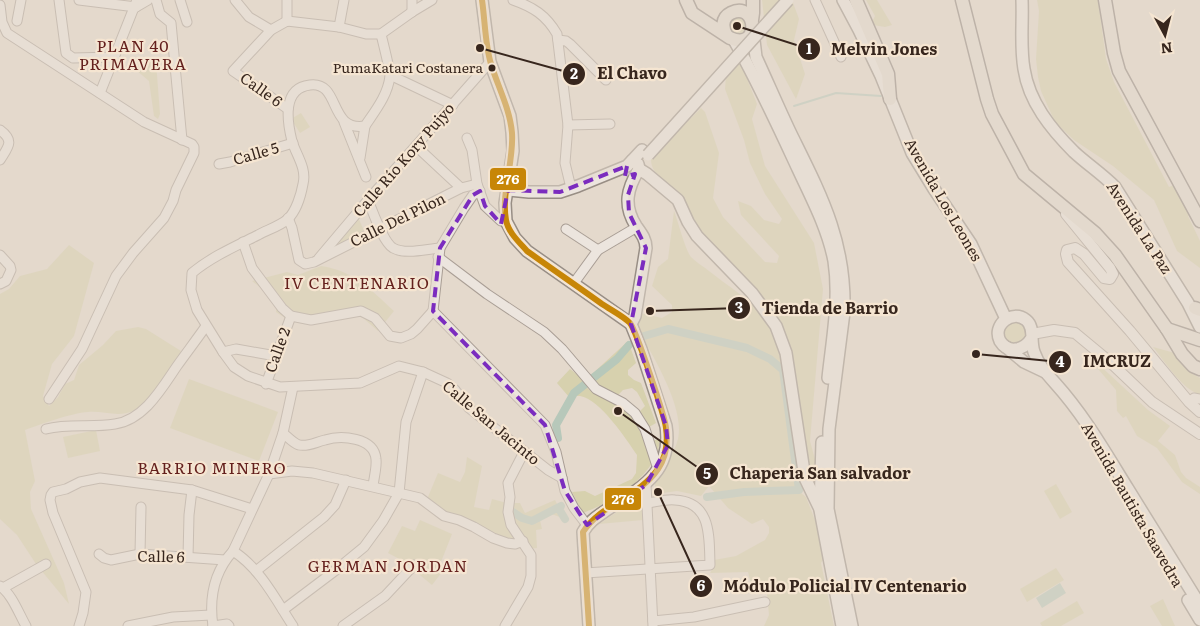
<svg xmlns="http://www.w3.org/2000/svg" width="1200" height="626" viewBox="0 0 1200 626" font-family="Literata,serif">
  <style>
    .green { fill: #d7d1ae }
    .water { fill: #b7c8ba }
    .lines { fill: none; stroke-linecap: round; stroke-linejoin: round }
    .stream { stroke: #b7c8ba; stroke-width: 2 }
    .canal { stroke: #b7c8ba; stroke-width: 8 }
    .minor-casing { stroke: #a99e95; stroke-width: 11 }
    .tertiary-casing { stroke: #a99e95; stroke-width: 12 }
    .secondary-casing { stroke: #988e85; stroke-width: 14 }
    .primary-casing { stroke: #8e847c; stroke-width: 15 }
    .minor { stroke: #ece5de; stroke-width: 9 }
    .tertiary { stroke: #ece5de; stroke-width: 10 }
    .secondary { stroke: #ece5de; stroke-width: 11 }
    .primary { stroke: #e3dacf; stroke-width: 12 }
    .secondary-bridge-casing { stroke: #988e85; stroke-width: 14; stroke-linecap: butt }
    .secondary-bridge { stroke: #ece5de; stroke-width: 11 }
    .bus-1-casing { stroke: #f5e5d1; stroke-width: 10 }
    .bus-1 { stroke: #c78607; stroke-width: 6 }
    .marked { fill: none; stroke: #7b2cbf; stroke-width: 4; stroke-dasharray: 10 6; stroke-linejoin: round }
    .bus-dot { fill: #37261d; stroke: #f5e5d1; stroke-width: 2 }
    .labels { text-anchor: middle; stroke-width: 4.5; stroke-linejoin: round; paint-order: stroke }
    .bus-label { font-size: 14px; fill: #37261d; stroke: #f5e5d1; text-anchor: end }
    .street-label { font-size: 15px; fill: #37261d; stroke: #f5e5d1 }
    .neighbourhood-label { font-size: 16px; letter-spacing: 1px; fill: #64201d; stroke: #f5e5d1 }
    .leader { fill: none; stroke: #37261d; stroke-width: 2 }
    .callout-dot { fill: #37261d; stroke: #f5e5d1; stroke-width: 2 }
    .mark-label { font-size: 15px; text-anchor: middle; font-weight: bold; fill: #fff }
    .callout-label { font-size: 16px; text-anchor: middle; font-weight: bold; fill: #37261d; stroke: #f5e5d1; stroke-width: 4.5; stroke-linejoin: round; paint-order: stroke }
    .line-badge { stroke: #f5e5d1; stroke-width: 2 }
    .badge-label { font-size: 14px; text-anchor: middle; font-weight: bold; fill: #fff }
  </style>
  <rect width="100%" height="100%" fill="#e4d9cc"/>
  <g class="green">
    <path d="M762 0H792L799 19 794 40 805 74 796 99 767 45Z"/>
    <path d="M866 0H877L892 25 885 27 873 25 872 22 875 16Z"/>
    <path d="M1037 0H1098L1106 59 1114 82 1169 187 1174 185 1189 215 1188 216 1200 241V268L1177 251 1154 200 1113 166 1074 140 1055 122 1041 91 1038 77 1036 59 1039 11Z"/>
    <path d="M741 16 749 24 743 35 731 34 728 23 730 19Z"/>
    <path d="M142 57 156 62 160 114 158 119 154 116 149 81 136 70Z"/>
    <path d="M740 61 757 104 752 119 765 166 814 243 823 289 810 441 816 463 811 468 807 466 782 330C763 292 731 266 704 235 693 223 690 208 681 195 671 181 650 178 651 158L701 108 705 112 719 153 713 198 723 217 765 262 777 263 779 256 741 215 738 201 751 206 764 220 779 224 782 219 765 194 750 163 744 140 725 89 726 76Z"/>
    <path d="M301 113 310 127 300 133 291 119Z"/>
    <path d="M674 211C678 221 685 249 691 257 696 262 704 267 709 271 729 287 755 302 769 324 782 343 799 464 795 488L806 497 822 538 826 555 821 563 834 626H764L769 615 766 585 752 588 748 572 710 573 714 566V560L736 556 765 540 769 533V527L763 519 752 524 728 508 709 486 701 496 677 491 656 494 654 479C663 466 674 455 678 439 685 407 653 357 638 329L640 313 662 318 672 312V305L652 286 658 267 668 259Z"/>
    <path d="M358 217 365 233 329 251Z"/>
    <path d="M69 245 94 263 74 336 52 364 43 396 49 406 58 397 65 384 74 380 79 365 103 345 116 331 138 327 146 329 181 351C172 371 151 408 127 413 114 416 102 411 88 412 71 413 42 424 25 430L35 481 30 492 31 509 64 583 69 604 36 564 17 535 0 519V294L9 289 20 276 47 269Z"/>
    <path d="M321 266C354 271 370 289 394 311L378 331 363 318 353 314 294 321 285 318 276 312 277 295 262 289 252 281 287 272 298 275Z"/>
    <path d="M1010 322 1022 323 1028 334 1018 346 1006 343 1003 331Z"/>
    <path d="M628 341 636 363 628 370V375L634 380 641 383 656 423 649 427 654 440H660L657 456 639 412 645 406 637 392 632 388 623 390 618 395 600 385H594L590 376Z"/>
    <path d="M1153 347 1175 353 1191 373 1200 378V395C1180 387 1166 363 1153 347Z"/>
    <path d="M1095 361 1148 410 1170 426 1158 441 1175 455 1181 472 1186 478 1200 487V494L1182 482 1157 448 1137 436 1126 416 1123 418 1117 411 1116 390 1093 363Z"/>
    <path d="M570 369 584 380 588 389 623 409 636 421 652 463C637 487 609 503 583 513L572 492 585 491 595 496 632 479 636 473 637 455C626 439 600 399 580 396 577 396 572 396 569 397L557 383Z"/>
    <path d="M189 379 278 412 259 461 170 428Z"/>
    <path d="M96 430 100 451 68 458 63 437Z"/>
    <path d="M467 457 482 466 474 507 489 510 492 499 507 503H520L525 513 555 500 565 519 549 513 540 520 542 529 536 530 537 548 529 549 526 541 505 546 425 504 438 473 460 482 465 472Z"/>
    <path d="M1056 484 1072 512 1060 519 1044 491Z"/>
    <path d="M642 495 643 520 599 524Z"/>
    <path d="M420 520 452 534 439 567 442 572 432 585 403 561 388 553 402 526 415 531Z"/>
    <path d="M1056 568 1064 580 1027 602 1020 589Z"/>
    <path d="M1163 599 1175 626H1162L1150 606Z"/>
    <path d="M1077 601 1084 613 1061 626H1042L1040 623Z"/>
  </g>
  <path class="water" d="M1060 583 1066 593 1042 608 1036 598Z"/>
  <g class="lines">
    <path class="stream" d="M794 106 836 93 881 96"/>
    <g class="canal">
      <path d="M644 336 668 329 747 348 770 359 783 370 799 490 744 492 707 497"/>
      <path d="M558 438 556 425 574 393 617 359 629 345"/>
      <path d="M513 512 522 518 532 521 561 506 559 509 565 519"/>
    </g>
    <defs>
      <g id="minor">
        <path d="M59 0 66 53 73 58 114 57"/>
        <path d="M79 0 136 7"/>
        <path d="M156 0 160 14 171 23 182 140"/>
        <path d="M180 0 187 22"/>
        <path d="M235 0 249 17 271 30"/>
        <path d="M287 0V21"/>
        <path d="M513 0C533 7 546 15 557 34L568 125 565 163 571 188"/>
        <path d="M815 0 841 57"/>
        <path d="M0 5 2 22 7 33 144 122 192 144 194 147V153L176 190 173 201 164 218 133 253 116 276 82 349 49 399"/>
        <path d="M136 7 148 0"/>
        <path d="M412 12V0"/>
        <path d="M17 21 21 0"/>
        <path d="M287 21 339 27 366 34H381L412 12 432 0"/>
        <path d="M287 21 271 30 233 71 288 109"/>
        <path d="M339 27 344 0"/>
        <path d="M381 34C383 43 390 69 390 76 388 95 375 111 365 126 328 132 341 81 310 85 282 88 287 121 292 141 296 155 307 168 303 184 301 195 296 211 288 219 280 226 267 230 258 235 236 246 211 257 192 273L191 290 197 310 223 352 234 367 248 376 280 387 360 383 399 366 423 372 447 383 455 390 469 408 548 470 562 478"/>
        <path d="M558 40 566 41 570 44 606 80"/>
        <path d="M390 75 453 105"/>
        <path d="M100 93 137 0"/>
        <path d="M344 122 366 177"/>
        <path d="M568 125 610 124"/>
        <path d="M0 130C15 141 8 147 0 160"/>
        <path d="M467 138 472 150 477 184 485 206 501 221H506"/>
        <path d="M417 147 461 188"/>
        <path d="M360 158 365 126"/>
        <path d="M219 164 230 162 293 143"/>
        <path d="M368 200C373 212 383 242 393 248 406 255 426 249 440 248"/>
        <path d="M288 218 292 228 299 260 305 264 314 262 461 188 477 184"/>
        <path d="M566 229 598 250"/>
        <path d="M243 242 252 268 282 308 291 316 311 320 361 311 375 318 390 336 401 338 411 334 417 329 433 311"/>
        <path d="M0 255 10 266 11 270 6 281 0 284"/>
        <path d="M438 257 487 294 544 332 562 349 596 389 623 403 635 413 645 429 658 469"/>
        <path d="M319 258 368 200 490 62"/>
        <path d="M574 283 598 250 637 227"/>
        <path d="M433 311 545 425 556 452 565 491 574 508 587 525"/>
        <path d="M433 311 440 248 464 208 473 195 480 191"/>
        <path d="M223 352 236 349 276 356"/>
        <path d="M266 384 291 316"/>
        <path d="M1189 402 1194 398 1200 399"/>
        <path d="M46 429C69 423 92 428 115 424 144 420 162 388 177 366 187 352 197 339 206 326"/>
        <path d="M283 433C288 437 293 443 299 445 308 447 316 442 325 440 341 435 374 437 376 459 377 467 374 477 373 486"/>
        <path d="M269 474 292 471 313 473 420 498 444 516 459 520 474 527 493 538 507 543 515 544 523 541"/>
        <path d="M646 485 653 626"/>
        <path d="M233 551C260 568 276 600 293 626"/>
        <path d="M99 554 104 558 111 560 140 554 225 560"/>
        <path d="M140 554 141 507"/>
        <path d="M188 557 189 515 192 490"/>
        <path d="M256 571 324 517 335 505 346 480"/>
        <path d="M585 573 710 565C709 537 712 502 675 500 666 499 656 502 647 503"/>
        <path d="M0 586C12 594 19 614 26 626"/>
        <path d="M3 588 46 564"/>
        <path d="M283 610 336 570 364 547 383 521 399 493 406 422 423 372"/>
        <path d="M653 621 694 617 765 602"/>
        <path d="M79 626 83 613 86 592 53 513 50 500 51 495 53 492 66 489 80 482 100 478 192 490 252 509"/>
        <path d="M128 626 173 617 211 615"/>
        <path d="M213 626C209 599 214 572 233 551L269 474 283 433 293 387"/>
        <path d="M213 626 227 624 229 626"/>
        <path d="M343 626 385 596 414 565"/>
        <path d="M505 626 528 587 531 576V555L511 525 508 512 510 497 508 483 524 452"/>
      </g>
      <g id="tertiary">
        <path d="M1066 214 1110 268 1113 274 1110 279 1104 278 1084 254 1075 248 1067 250 1066 254 1068 262 1130 331 1189 402 1200 412"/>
        <path d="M1032 334 1054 330 1075 333 1110 362 1152 402 1200 434"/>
      </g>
      <g id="secondary">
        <path d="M482 0 490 62 510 116 512 132 513 151 505 203 506 221 515 238 527 251 631 324 641 349 666 426C673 472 641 488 608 509 598 516 589 521 583 532L589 626"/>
        <path d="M843 0 859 30 881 76 912 153 934 189 971 244 1006 319"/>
        <path d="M1022 0C1023 23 1020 46 1024 69 1029 102 1051 129 1074 152 1087 164 1102 174 1115 187L1188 303 1200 327"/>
        <path d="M753 32 756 57C768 83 779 109 791 134 821 195 846 241 844 312L829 429 828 509 852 626"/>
        <path d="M734 40C758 82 778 126 798 169 812 199 828 229 834 261 840 300 832 340 828 378"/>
        <path d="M639 169 647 174 678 200 688 222 697 236 752 293 776 326 786 353 805 478 819 507"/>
        <path d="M508 190 529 192H560L578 186 627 166 642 150"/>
        <path d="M631 324 635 316 646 248C646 239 641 233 636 226 623 205 627 189 639 169L638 164 632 161"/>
        <path d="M1031 339C1024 350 1008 354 1000 341 992 325 1012 309 1026 320 1035 327 1030 341 1034 352 1038 364 1046 373 1055 383 1084 415 1105 452 1128 489 1152 528 1176 566 1200 605"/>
        <path d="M1006 347 1024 362 1045 372"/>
        <path d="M822 442 820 510 842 626"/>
        <path d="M1188 600 1200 620"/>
      </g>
      <g id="primary">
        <path d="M686 0 692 13 730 38C762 52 757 0 731 13 721 18 722 29 727 36"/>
        <path d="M856 0 888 74 890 99"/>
        <path d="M962 0 987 99 992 114 1024 174 1095 233 1115 255 1167 329 1182 354 1193 366 1200 369"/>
        <path d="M1105 0 1114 53 1119 71 1200 221"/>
        <path d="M752 20 753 13V0"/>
        <path d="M1195 308 1200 310"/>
        <path d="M1167 329 1200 340"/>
      </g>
    </defs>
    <use href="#minor" class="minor-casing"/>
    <use href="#tertiary" class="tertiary-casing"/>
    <use href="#secondary" class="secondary-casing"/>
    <use href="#primary" class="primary-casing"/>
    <use href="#minor" class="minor"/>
    <use href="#tertiary" class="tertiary"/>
    <use href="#secondary" class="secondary"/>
    <use href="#primary" class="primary"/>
    <defs>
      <path id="secondary-bridge" d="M648 155 788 0"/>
    </defs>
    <use href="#secondary-bridge" class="secondary-bridge-casing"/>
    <use href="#secondary-bridge" class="secondary-bridge"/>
    <defs>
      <path id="bus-1" d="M482 0C485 20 485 45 491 64 498 87 510 109 512 133 514 161 501 194 506 220 508 232 519 242 527 251 552 269 577 286 602 304 611 310 623 316 630 323 636 330 665 417 666 428 668 442 666 457 658 469 639 497 601 504 583 532L589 626"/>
    </defs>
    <use href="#bus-1" class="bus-1-casing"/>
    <use href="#bus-1" class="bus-1"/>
  </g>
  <path d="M0 0H1200V626H0ZM627 166 625 176 635 174 628 195 629 213 646 248 631 324 666 426 668 445 646 485 587 525 565 491 545 425 433 311 440 248 473 195 480 191 485 206 501 224 508 190 560 192Z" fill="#e4d9cc" fill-opacity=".55" fill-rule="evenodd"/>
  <path class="marked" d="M627 166 625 176 635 174 628 195 629 213 646 248 631 324 666 426 668 445 646 485 587 525 565 491 545 425 433 311 440 248 473 195 480 191 485 206 501 224 508 190 560 192Z"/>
  <circle class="bus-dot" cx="492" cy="68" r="4.5"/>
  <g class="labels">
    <g class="bus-label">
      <text x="483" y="73">PumaKatari Costanera</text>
    </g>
    <g class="street-label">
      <text transform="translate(261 90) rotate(35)" y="5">Calle 6</text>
      <text transform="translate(256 154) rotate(-16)" y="5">Calle 5</text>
      <text transform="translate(404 160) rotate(-49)" y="5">Calle Río Kory Pujyo</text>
      <text transform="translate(943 200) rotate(60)" y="5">Avenida Los Leones</text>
      <text transform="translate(398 220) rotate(-26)" y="5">Calle Del Pilon</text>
      <text transform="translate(1139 228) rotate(57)" y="5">Avenida La Paz</text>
      <text transform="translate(278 350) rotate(-70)" y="5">Calle 2</text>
      <text transform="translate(491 423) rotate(40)" y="5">Calle San Jacinto</text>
      <text transform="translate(1132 505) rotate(60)" y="5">Avenida Bautista Saavedra</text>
      <text transform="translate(161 557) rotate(1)" y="5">Calle 6</text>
    </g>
    <g class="neighbourhood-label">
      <text x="133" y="52">PLAN 40<tspan x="133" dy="18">PRIMAVERA</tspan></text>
      <text x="357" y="289">IV CENTENARIO</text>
      <text x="212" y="474">BARRIO MINERO</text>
      <text x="388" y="572">GERMAN JORDAN</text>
    </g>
  </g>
  <path class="leader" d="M737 26L809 49M480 48L574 74M650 311L739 308M976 354L1060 362M618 411L707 474M658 492L701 586"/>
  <g class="callout-dot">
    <circle cx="737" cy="26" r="5"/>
    <circle cx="480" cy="48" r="5"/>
    <circle cx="650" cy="311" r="5"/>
    <circle cx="976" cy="354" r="5"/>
    <circle cx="618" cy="411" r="5"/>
    <circle cx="658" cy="492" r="5"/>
    <circle cx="809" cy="49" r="12"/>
    <circle cx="574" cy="74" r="12"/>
    <circle cx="739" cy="308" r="12"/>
    <circle cx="1060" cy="362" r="12"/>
    <circle cx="707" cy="474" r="12"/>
    <circle cx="701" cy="586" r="12"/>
  </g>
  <g class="mark-label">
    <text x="809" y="54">1</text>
    <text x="574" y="79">2</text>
    <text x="739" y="313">3</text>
    <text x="1060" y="367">4</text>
    <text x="707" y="479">5</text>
    <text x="701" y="591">6</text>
  </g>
  <g class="callout-label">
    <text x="884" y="55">Melvin Jones</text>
    <text x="632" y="79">El Chavo</text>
    <text x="830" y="314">Tienda de Barrio</text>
    <text x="1117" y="367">IMCRUZ</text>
    <text x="820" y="479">Chaperia San salvador</text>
    <text x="845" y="592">Módulo Policial IV Centenario</text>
  </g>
  <g class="line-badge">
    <rect x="489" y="167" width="38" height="24" rx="5" fill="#c78607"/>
    <rect x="604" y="487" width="38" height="24" rx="5" fill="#c78607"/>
  </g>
  <g class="badge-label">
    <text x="508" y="184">276</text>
    <text x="623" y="504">276</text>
  </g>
  <g transform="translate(1165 35) rotate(173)" stroke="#f5e5d1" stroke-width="4" paint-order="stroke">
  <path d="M0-4L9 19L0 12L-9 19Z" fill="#37261d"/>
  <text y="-8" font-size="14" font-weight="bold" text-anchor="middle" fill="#37261d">N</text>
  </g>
</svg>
